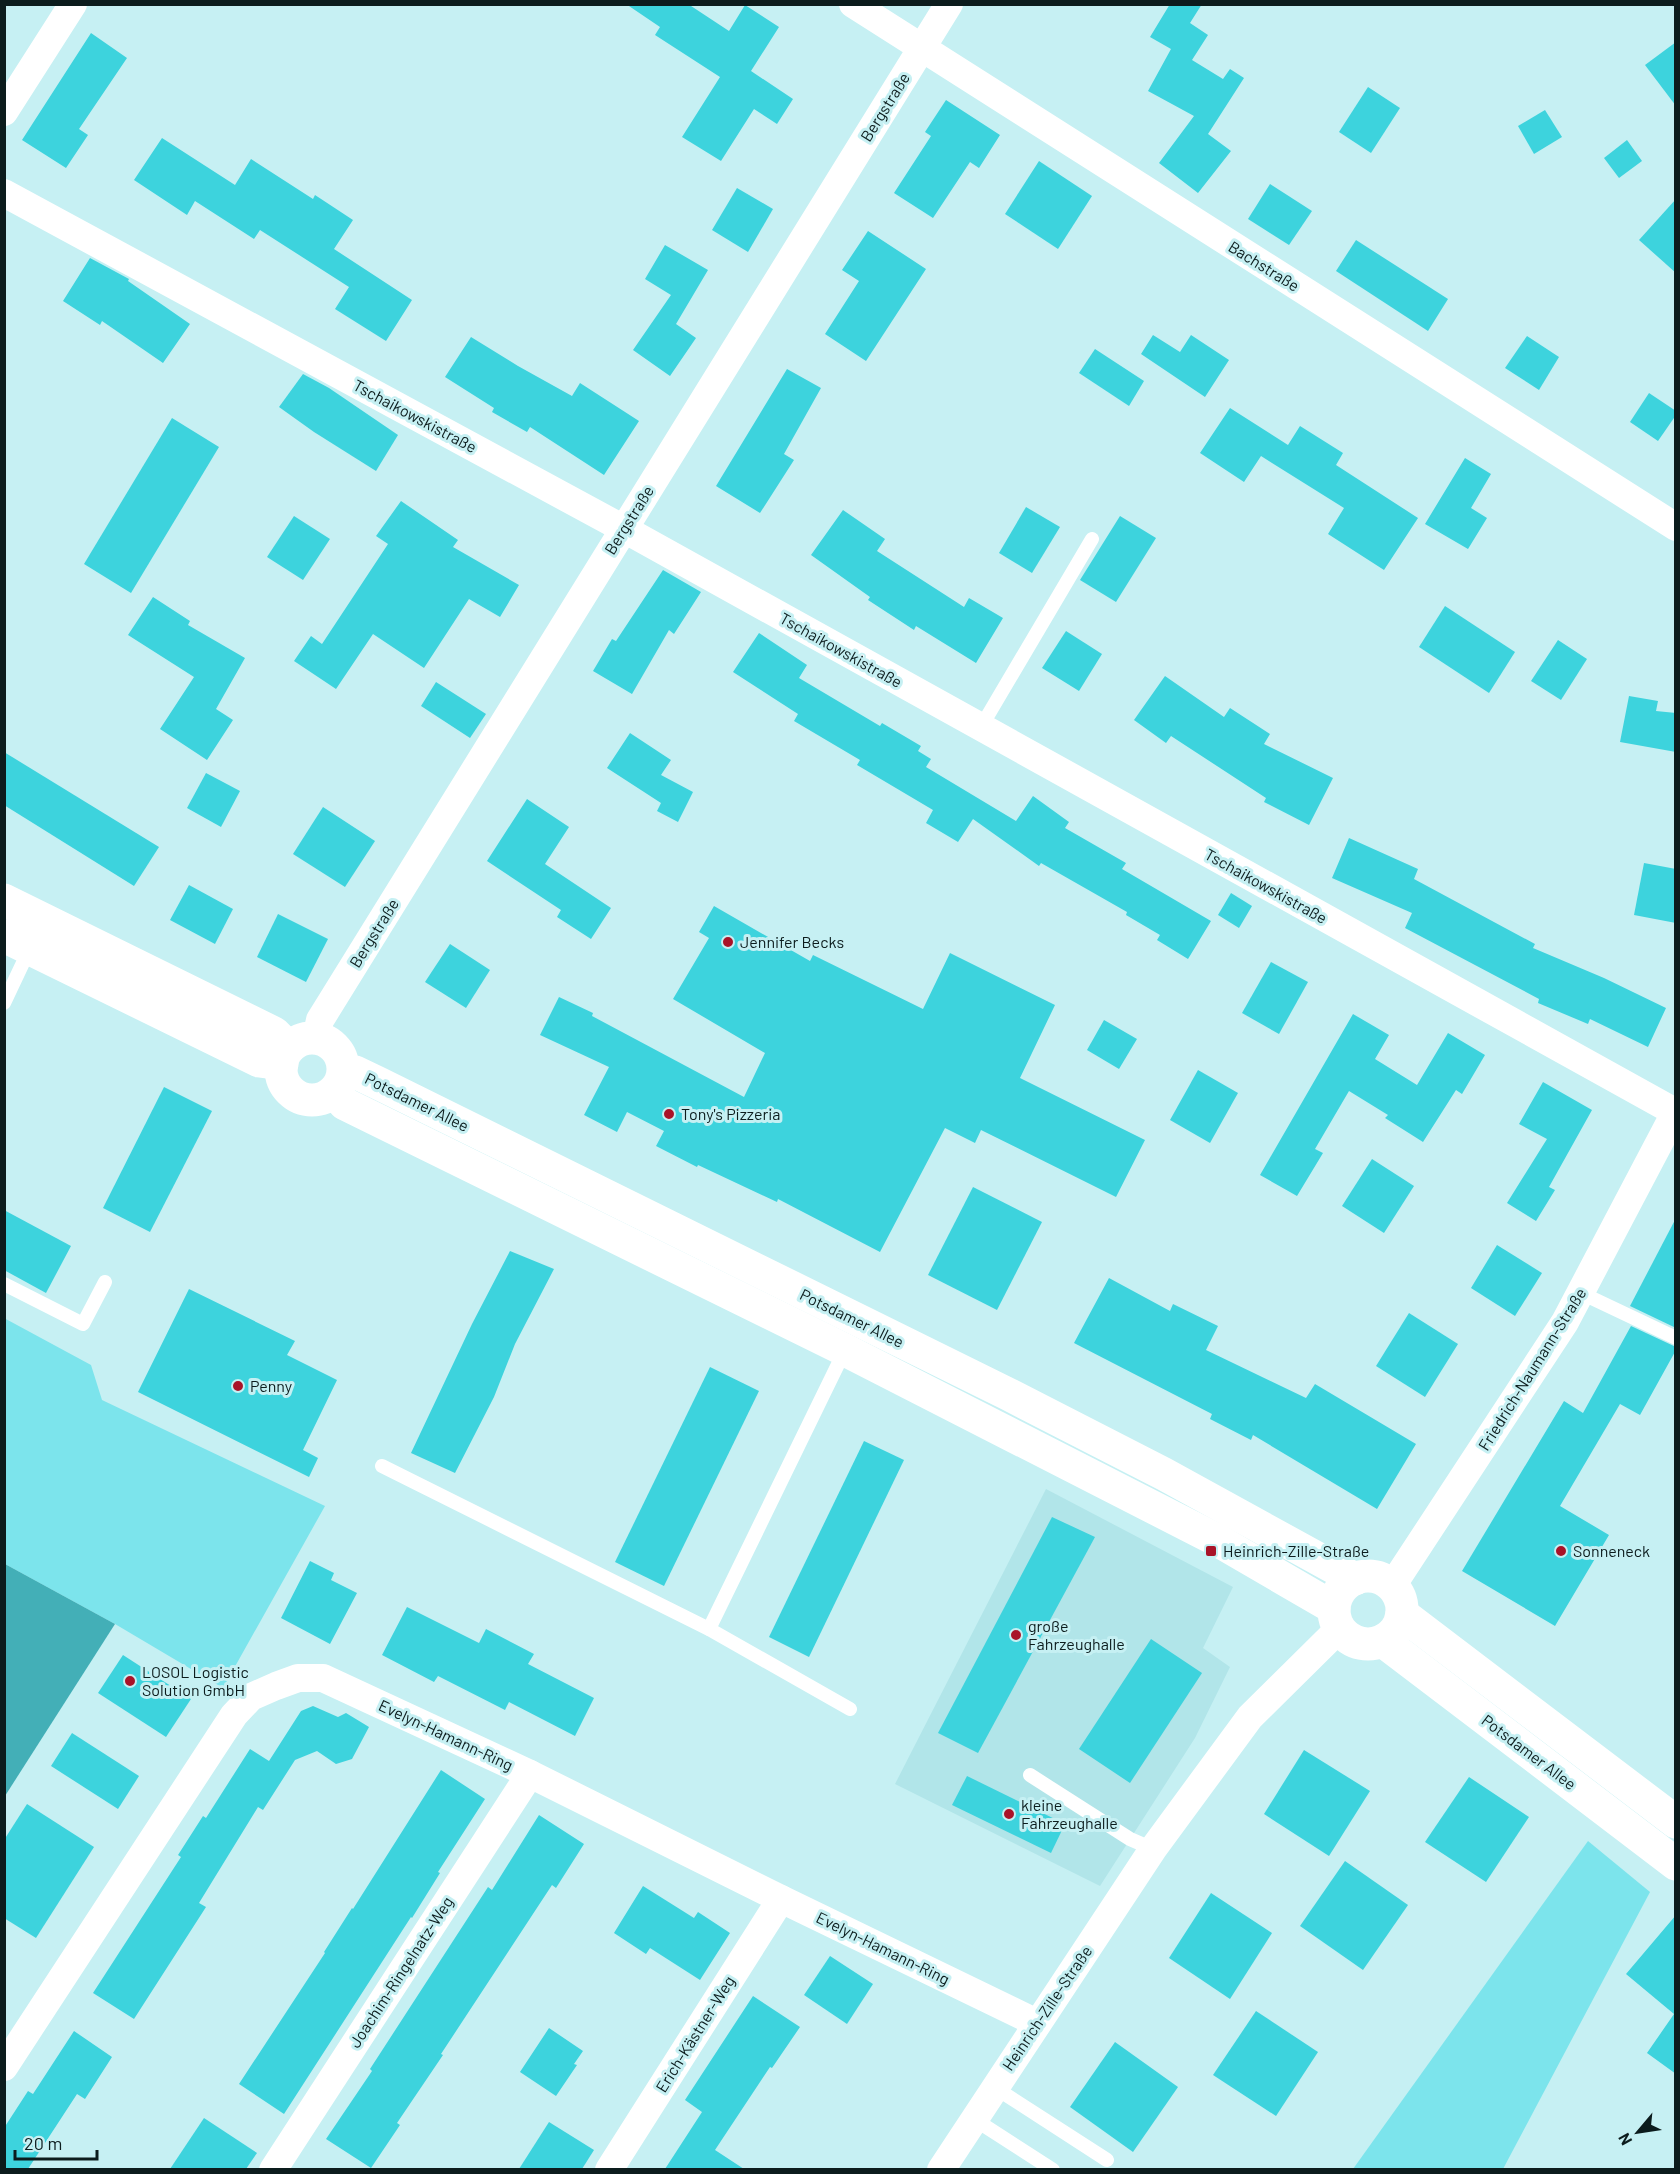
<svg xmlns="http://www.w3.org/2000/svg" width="1680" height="2174" viewBox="0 0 1680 2174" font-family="Barlow,sans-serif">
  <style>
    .built { fill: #b1e5e9 }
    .green { fill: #7ce4ec }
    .water { fill: #43afb7 }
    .building { fill: #3dd3dd }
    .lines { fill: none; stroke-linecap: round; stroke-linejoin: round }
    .lane { stroke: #fff; stroke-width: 14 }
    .street { stroke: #fff; stroke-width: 28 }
    .secondary { stroke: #fff; stroke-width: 33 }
    .poi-dot { fill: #a91328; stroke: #c6f0f3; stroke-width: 2 }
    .labels { text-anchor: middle; stroke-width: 6; stroke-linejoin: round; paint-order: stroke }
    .street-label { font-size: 16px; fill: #0c1c1d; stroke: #c6f0f3 }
    .poi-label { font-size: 16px; fill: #0c1c1d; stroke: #c6f0f3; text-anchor: start }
  </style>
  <rect width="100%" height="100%" fill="#c6f0f3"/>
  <path class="built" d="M1046 1489 1233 1587 1203 1648 1230 1667 1195 1738 1100 1886 895 1784Z"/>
  <g class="green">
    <path d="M4 1318 91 1365 102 1400 325 1506 223 1688 115 1624 5 1564Z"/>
    <path d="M1588 1841 1650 1892 1503 2169H1353Z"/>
  </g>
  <path class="water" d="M5 1564 115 1624 5 1796Z"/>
  <g class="building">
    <path d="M626 4H688L729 31 745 5 779 27 751 71 793 99 777 124 754 109 721 161 682 137 720 77 655 35 660 27Z"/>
    <path d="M1170 4H1202L1190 23 1208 35 1192 60 1223 79 1230 69 1244 78 1208 134 1231 151 1198 193 1159 163 1194 116 1148 91 1171 49 1150 37Z"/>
    <path d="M91 33 127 58 79 129 88 135 66 168 22 140Z"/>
    <path d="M1676 42V106L1645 65Z"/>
    <path d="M1368 87 1400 108 1371 153 1339 132Z"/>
    <path d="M946 100 1000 135 979 168 970 162 933 218 894 193 931 136 925 132Z"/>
    <path d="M1545 110 1562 137 1534 154 1518 126Z"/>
    <path d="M162 138 235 185 251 159 313 199 315 195 353 220 334 249 412 300 386 341 335 309 349 287 260 230 254 239 195 201 187 215 134 180Z"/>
    <path d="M1627 140 1642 161 1619 178 1604 158Z"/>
    <path d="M1039 161 1092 196 1058 249 1005 214Z"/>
    <path d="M1270 184 1312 211 1289 245 1248 219Z"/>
    <path d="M737 188 773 209 748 252 712 230Z"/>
    <path d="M1676 199V273L1639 240Z"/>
    <path d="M868 231 926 269 866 361 825 334 859 281 842 270Z"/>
    <path d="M1356 240 1448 299 1428 331 1336 271Z"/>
    <path d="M665 245 708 270 676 324 696 338 670 376 633 350 671 295 645 279Z"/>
    <path d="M90 258 129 279 128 281 190 324 163 363 102 321 100 325 63 301Z"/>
    <path d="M1153 335 1180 352 1191 335 1229 360 1205 397 1141 354Z"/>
    <path d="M1527 336 1559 357 1539 390 1505 368Z"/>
    <path d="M471 337 518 366 572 396 580 383 639 421 604 475 530 427 527 432 492 412 494 408 445 377Z"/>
    <path d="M1095 349 1144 381 1129 406 1079 373Z"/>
    <path d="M787 369 821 388 784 454 794 460 760 513 716 486Z"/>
    <path d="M303 374 329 388 398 435 376 471 314 432 279 407Z"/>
    <path d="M1649 393 1676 411V415L1658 441 1630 422Z"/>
    <path d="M1230 408 1288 445 1300 426 1343 453 1336 465 1418 518 1384 570 1328 534 1344 508 1261 456 1244 482 1200 453Z"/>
    <path d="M172 418 219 447 131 593 84 564Z"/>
    <path d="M1465 458 1491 474 1471 508 1487 518 1468 549 1425 524Z"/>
    <path d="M401 501 458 540 453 547 519 585 500 617 469 599 424 668 373 634 336 689 294 661 311 636 322 644 388 544 376 536Z"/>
    <path d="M1026 507 1060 527 1032 573 999 553Z"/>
    <path d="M843 510 885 539 877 551 964 607 969 598 1003 618 976 663 916 626 914 630 868 600 870 597 811 555Z"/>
    <path d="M294 516 330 539 303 580 267 557Z"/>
    <path d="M1120 516 1156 538 1116 602 1080 580Z"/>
    <path d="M663 570 701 592 674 634 669 630 632 694 593 671 612 639 616 641Z"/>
    <path d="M153 597 190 621 188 625 245 658 216 709 233 720 207 760 160 729 194 677 128 635Z"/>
    <path d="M1445 606 1515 652 1489 693 1419 647Z"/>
    <path d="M1066 631 1102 654 1079 691 1042 668Z"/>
    <path d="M759 633 807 665 799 678 880 726 882 723 921 746 918 751 931 759 926 767 1016 821 1033 796 1069 822 1065 828 1126 863 1122 869 1211 921 1188 959 1157 940 1160 935 1126 915 1127 912 1041 863 1039 866 973 819 958 842 926 823 933 810 857 765 860 760 794 721 798 714 733 672Z"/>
    <path d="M1558 640 1587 659 1561 700 1531 681Z"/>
    <path d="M1165 676 1224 717 1230 708 1270 734 1264 744 1333 778 1309 825 1264 802 1266 798 1171 736 1166 743 1134 720Z"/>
    <path d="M436 682 486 714 470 738 421 706Z"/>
    <path d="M1629 696 1658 701 1656 711 1676 713V752L1620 742Z"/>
    <path d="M630 733 671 760 661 775 693 792 678 822 657 811 661 803 607 768Z"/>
    <path d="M4 752 159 847 134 886 4 805Z"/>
    <path d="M206 773 240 791 221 827 187 808Z"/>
    <path d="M527 799 569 827 545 864 611 908 591 939 557 917 561 910 487 861Z"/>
    <path d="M323 807 375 841 345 887 293 854Z"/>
    <path d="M1349 838 1418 869 1414 879 1535 944 1533 948 1604 978 1666 1008 1648 1047 1590 1019 1588 1024 1538 1003 1539 999 1405 928 1412 913 1332 878Z"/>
    <path d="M1644 863 1676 869V923L1634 915Z"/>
    <path d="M189 885 233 909 215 944 170 920Z"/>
    <path d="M1231 893 1252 906 1239 928 1218 915Z"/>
    <path d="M714 906 810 961 813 955 923 1009 950 953 1055 1005 1020 1078 1145 1140 1116 1197 981 1130 975 1143 945 1128 880 1252 778 1199 777 1202 698 1165 697 1167 656 1146 664 1131 627 1112 617 1132 584 1115 609 1067 540 1035 559 997 593 1013 592 1016 744 1097 765 1053 673 999 709 938 699 932Z"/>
    <path d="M278 914 328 939 306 982 257 957Z"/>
    <path d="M450 944 490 970 466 1008 425 982Z"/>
    <path d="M1271 962 1308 982 1279 1034 1242 1013Z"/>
    <path d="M1353 1014 1389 1035 1375 1059 1417 1085 1448 1033 1485 1055 1462 1094 1456 1090 1423 1142 1385 1118 1388 1115 1349 1091 1315 1149 1323 1153 1297 1196 1260 1175Z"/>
    <path d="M1104 1020 1137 1039 1119 1069 1087 1050Z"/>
    <path d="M1198 1070 1238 1093 1210 1143 1170 1120Z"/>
    <path d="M1543 1082 1592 1110 1549 1187 1555 1190 1536 1221 1507 1203 1547 1139 1519 1124Z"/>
    <path d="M164 1087 212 1111 150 1232 103 1208Z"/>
    <path d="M1372 1159 1414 1186 1384 1233 1342 1206Z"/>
    <path d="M973 1187 1042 1222 997 1310 928 1275Z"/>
    <path d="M4 1210 71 1246 46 1293 4 1270Z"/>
    <path d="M1676 1218V1328L1630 1306Z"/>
    <path d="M1497 1245 1542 1273 1515 1316 1471 1288Z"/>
    <path d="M510 1251 554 1269 515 1344 494 1397 455 1473 411 1453 472 1324Z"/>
    <path d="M1109 1278 1170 1311 1173 1304 1218 1326 1206 1350 1306 1398 1315 1384 1416 1444 1377 1509 1253 1435 1251 1440 1210 1419 1212 1414 1074 1343Z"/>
    <path d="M189 1289 295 1341 287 1355 337 1380 303 1450 318 1458 309 1477 138 1392Z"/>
    <path d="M1409 1313 1458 1344 1425 1397 1376 1366Z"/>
    <path d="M1631 1326 1676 1347V1350L1640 1415 1620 1404 1560 1506 1609 1535 1555 1626 1462 1571 1564 1401 1583 1413Z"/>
    <path d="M710 1367 759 1391 664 1586 615 1562Z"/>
    <path d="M864 1441 904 1460 809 1657 769 1637Z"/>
    <path d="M1052 1517 1095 1537 978 1753 938 1733Z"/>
    <path d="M310 1561 334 1573 331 1580 357 1593 330 1644 281 1618Z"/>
    <path d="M407 1607 479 1643 486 1629 534 1654 528 1664 594 1698 575 1736 509 1702 505 1710 438 1676 434 1682 382 1655Z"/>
    <path d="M1151 1639 1202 1673 1130 1783 1079 1749Z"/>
    <path d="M123 1655 191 1699 166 1737 98 1693Z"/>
    <path d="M313 1706 338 1717 346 1713 369 1727 352 1759 336 1764 317 1751 295 1760 263 1810 258 1807 199 1903 206 1907 134 2019 93 1993 181 1857 178 1855 203 1816 206 1818 250 1749 269 1761 301 1711Z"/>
    <path d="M72 1733 139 1776 118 1809 51 1766Z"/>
    <path d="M1304 1750 1370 1791 1329 1856 1264 1814Z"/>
    <path d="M441 1770 485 1799 438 1872 440 1873 412 1918 411 1917 284 2114 239 2084 325 1953 324 1952 352 1908 353 1909Z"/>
    <path d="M967 1776 1065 1824 1051 1853 952 1805Z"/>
    <path d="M1469 1777 1529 1817 1486 1882 1425 1842Z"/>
    <path d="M27 1804 94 1847 36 1938 4 1918V1840Z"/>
    <path d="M539 1815 584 1844 556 1888 552 1885 441 2054 443 2055 397 2123 400 2125 371 2168 326 2139 372 2071 370 2069 488 1887 492 1890Z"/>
    <path d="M1345 1861 1408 1905 1363 1970 1300 1926Z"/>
    <path d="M643 1886 694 1918 698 1912 730 1933 700 1980 650 1948 646 1954 614 1933Z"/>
    <path d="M1211 1893 1272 1933 1230 1999 1169 1958Z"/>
    <path d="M1676 1915V2074L1647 2053 1674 2014 1626 1974Z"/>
    <path d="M830 1956 873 1984 847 2024 804 1995Z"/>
    <path d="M753 1996 800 2027 772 2068 770 2067 715 2150 744 2169H665L702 2112 685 2100Z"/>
    <path d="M1256 2011 1318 2052 1276 2116 1213 2075Z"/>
    <path d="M549 2028 583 2051 574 2064 577 2065 556 2096 520 2072Z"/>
    <path d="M74 2031 112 2057 85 2099 77 2094 28 2169H4V2128L28 2091 33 2094Z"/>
    <path d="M1115 2042 1178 2087 1133 2152 1070 2107Z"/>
    <path d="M204 2118 257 2153 246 2169H170Z"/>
    <path d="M549 2122 594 2150 582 2169H519Z"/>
  </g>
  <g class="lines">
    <g class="lane">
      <path d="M981 727 1092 539"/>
      <path d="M4 1003 30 948"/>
      <path d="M4 1284 83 1324 105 1282"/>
      <path d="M1581 1293 1676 1338"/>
      <path d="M382 1466 709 1629 845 1350"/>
      <path d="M709 1629 850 1709"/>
      <path d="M1030 1775 1130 1839 1153 1849"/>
      <path d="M994 2087 1107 2160"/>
      <path d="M974 2119 1053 2170"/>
    </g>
    <g class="street">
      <path d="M853 4 1676 527"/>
      <path d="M4 112 73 4"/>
      <path d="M4 193 624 529 1675 1112"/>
      <path d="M316 1038 320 1020 325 1012 949 4"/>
      <path d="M1392 1586 1565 1322 1676 1111"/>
      <path d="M4 2067 234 1715 251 1697 276 1686 298 1678H323L530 1774 781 1899 1037 2023"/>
      <path d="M273 2170 530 1774"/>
      <path d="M609 2170 781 1899"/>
      <path d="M941 2170 1153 1849 1200 1785 1250 1717 1340 1628"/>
    </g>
    <g class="secondary">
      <path d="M4 900 274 1033 289 1048"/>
      <path d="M4 936 259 1061 282 1064"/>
      <circle cx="312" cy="1069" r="31"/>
      <path d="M344 1071 355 1072 378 1083 1008 1394 1164 1474 1355 1579"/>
      <path d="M334 1092 345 1104 845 1350 1217 1540 1334 1608"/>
      <circle cx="1368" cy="1610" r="34"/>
      <path d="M1402 1614 1676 1822"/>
      <path d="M1383 1641 1676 1864"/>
    </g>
  </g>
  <g class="poi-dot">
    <circle cx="728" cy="942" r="6"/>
    <circle cx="669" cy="1114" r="6"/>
    <circle cx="238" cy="1386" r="6"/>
    <rect x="1205" y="1545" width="12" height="12" rx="3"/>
    <circle cx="1561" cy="1551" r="6"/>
    <circle cx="1016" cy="1635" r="6"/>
    <circle cx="130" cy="1681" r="6"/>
    <circle cx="1009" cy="1814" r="6"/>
  </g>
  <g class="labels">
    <g class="street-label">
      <text transform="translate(885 107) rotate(-58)" y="6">Bergstraße</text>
      <text transform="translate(1264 266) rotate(32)" y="6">Bachstraße</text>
      <text transform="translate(415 416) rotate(28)" y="6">Tschaikowskistraße</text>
      <text transform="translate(629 520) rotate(-58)" y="6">Bergstraße</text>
      <text transform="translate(841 650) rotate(29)" y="6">Tschaikowskistraße</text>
      <text transform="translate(1266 886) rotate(29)" y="6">Tschaikowskistraße</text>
      <text transform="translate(374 933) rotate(-58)" y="6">Bergstraße</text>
      <text transform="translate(417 1102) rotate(26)" y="6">Potsdamer Allee</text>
      <text transform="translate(852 1318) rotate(26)" y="6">Potsdamer Allee</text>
      <text transform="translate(1532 1369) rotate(-58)" y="6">Friedrich-Naumann-Straße</text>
      <text transform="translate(446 1735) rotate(25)" y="6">Evelyn-Hamann-Ring</text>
      <text transform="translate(1529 1752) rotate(37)" y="6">Potsdamer Allee</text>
      <text transform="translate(883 1948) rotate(26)" y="6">Evelyn-Hamann-Ring</text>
      <text transform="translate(401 1972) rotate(-57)" y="6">Joachim-Ringelnatz-Weg</text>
      <text transform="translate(1047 2008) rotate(-56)" y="6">Heinrich-Zille-Straße</text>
      <text transform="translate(695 2034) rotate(-58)" y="6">Erich-Kästner-Weg</text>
    </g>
    <g class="poi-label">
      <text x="740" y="948">Jennifer Becks</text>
      <text x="681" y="1120">Tony's Pizzeria</text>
      <text x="250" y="1392">Penny</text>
      <text x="1223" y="1557">Heinrich-Zille-Straße</text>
      <text x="1573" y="1557">Sonneneck</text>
      <text x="1028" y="1632">große<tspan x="1028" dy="18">Fahrzeughalle</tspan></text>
      <text x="142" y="1678">LOSOL Logistic<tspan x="142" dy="18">Solution GmbH</tspan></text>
      <text x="1021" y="1811">kleine<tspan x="1021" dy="18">Fahrzeughalle</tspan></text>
    </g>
  </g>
  <rect width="1680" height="2174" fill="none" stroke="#0c1c1d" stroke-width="12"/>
  <g transform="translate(1638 2132) rotate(241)" stroke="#c6f0f3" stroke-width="4.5" paint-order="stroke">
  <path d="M0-4.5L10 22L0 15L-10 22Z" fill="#0c1c1d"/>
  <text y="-9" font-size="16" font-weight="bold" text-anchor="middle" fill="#0c1c1d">N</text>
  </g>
  <path d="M15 2150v9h82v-9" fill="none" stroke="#0c1c1d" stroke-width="3"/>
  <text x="24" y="2150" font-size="18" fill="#0c1c1d" stroke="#c6f0f3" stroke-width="4.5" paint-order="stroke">20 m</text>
</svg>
